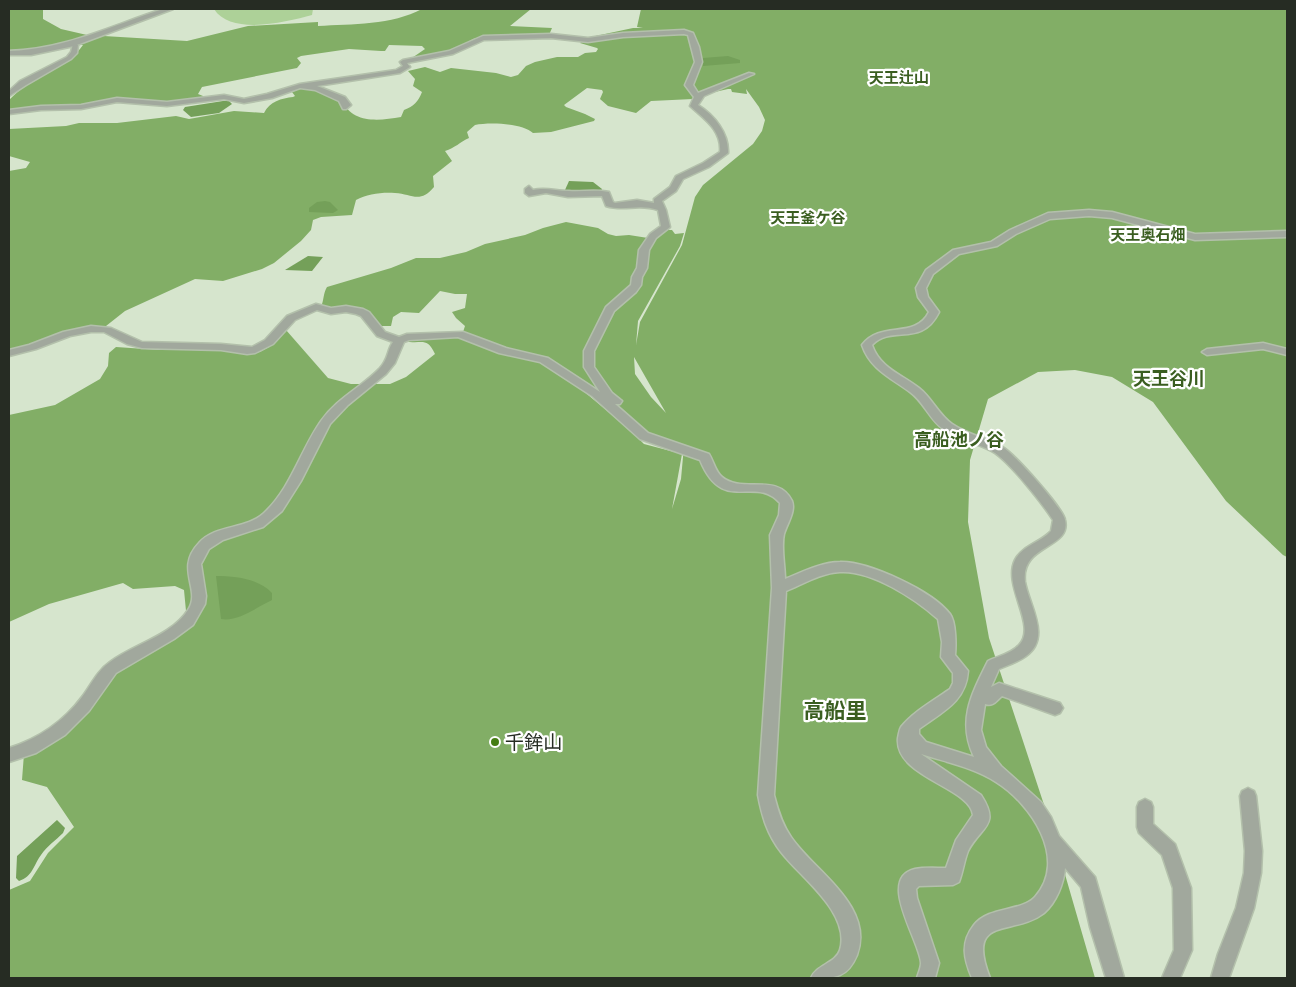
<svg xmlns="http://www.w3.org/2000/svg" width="1296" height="987" viewBox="0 0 1296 987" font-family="Manrope,'Noto Sans JP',sans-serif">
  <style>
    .green { fill: #add198 }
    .forest { fill: #82ae66; fill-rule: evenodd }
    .water { fill: #74a059 }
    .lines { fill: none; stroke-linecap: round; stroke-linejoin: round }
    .minor-casing { stroke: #b3c0ab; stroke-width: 3 }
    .tertiary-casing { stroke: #b3c0ab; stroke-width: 3 }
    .minor { fill: #a1a89d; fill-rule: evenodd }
    .tertiary { fill: #a1a89d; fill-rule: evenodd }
    .poi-dot { fill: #457d13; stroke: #fff; stroke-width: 2 }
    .labels { text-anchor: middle; stroke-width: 4.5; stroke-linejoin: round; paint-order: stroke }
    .far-neighbourhood-label { font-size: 15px; font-weight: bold; fill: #3a5e20; stroke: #fff }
    .neighbourhood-label { font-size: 18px; font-weight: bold; fill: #3a5e20; stroke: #fff }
    .near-poi-label { font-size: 19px; fill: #262c23; stroke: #fff; text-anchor: start }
    .near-neighbourhood-label { font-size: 21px; font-weight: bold; fill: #3a5e20; stroke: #fff }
  </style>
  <rect width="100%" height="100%" fill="#d6e5cd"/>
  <path class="green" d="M313 9 312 15C286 22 231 36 214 9Z"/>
  <g class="forest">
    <path d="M9 9H43V19L61 29 87 35 187 41 248 26 318 22V26C352 24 392 25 422 9H531L510 26 552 28 549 35 481 37 473 39 451 52 409 60 425 49 422 46 389 45 385 51H381L349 49 301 56 297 58 301 63 297 68 202 87 198 94 208 98 166 103 113 99 81 106 9 111V100C16 93 23 87 31 82 51 69 68 66 83 45H67L54 48 9 50Z"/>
    <path d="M641 9H1287V557L1283 555 1226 501 1153 402 1112 377 1075 370 1038 372 988 399 970 460 968 522 989 638 1051 826 1095 978H9V890L30 881 48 853 74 827 47 787 22 780 24 754 107 679 183 618 186 611 184 590 175 586 133 589 123 583 49 604 9 622V415L55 405 100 379 108 366 109 353 116 347 160 350H215L249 354 260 352 269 347 286 330 328 378 351 384H390L406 377 435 354C426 334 419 347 404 340L451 335 463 337 496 352 541 362 563 374 630 430 644 444 682 454 672 509 681 479 684 446 648 435 570 372 553 361 510 350 463 332 465 326 456 318 452 312 465 308 467 294H455L440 291 419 313 401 312 393 317 391 326H381C353 297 353 313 321 307 324 300 323 294 327 287L391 268 416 258H440L466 252 485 244 525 235 543 228 566 222 598 228 608 234 616 236 629 235 648 238 655 237 667 230H672L675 234 684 233 680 246 638 321 636 345 640 322 682 245 695 197 703 185 753 144 762 131 765 120 759 107 746 89 747 94 732 92 731 89H728L697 96 693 99 651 101 636 113 608 106 600 99 603 92 602 90 587 88 564 105 566 107 585 114 595 119 594 121 551 132 533 133C523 123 489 122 475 125L467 132 469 138C460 142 455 148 445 151L452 161 433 176 434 187C420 204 412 194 395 193 382 192 367 194 356 200L352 215 321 217 313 220 311 230 301 241 274 263 262 269 223 281 195 279 125 311 106 326 82 327 65 332 19 350 9 351V171L26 168 30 162 9 156V129L66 126 79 123H117L176 116 189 119 234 111 264 113C269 102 282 98 293 97L295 96 292 92 305 87 316 89 341 99C352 124 378 121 401 117L404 110C414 106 418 102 422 92L413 86 415 79 408 71 425 67 440 72 451 68 496 73 511 77 518 75 526 66 535 62 557 57H578L585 53 596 52 598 49 597 48 580 43 586 38 633 28H643L637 27ZM634 357 666 413 651 397 635 374Z"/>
  </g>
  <g class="water">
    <path d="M728 56 740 60V63L703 66V58Z"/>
    <path d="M223 101H229L232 104 219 113 191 117 183 110 185 107Z"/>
    <path d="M569 181 593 182 602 189 601 192H568L565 190Z"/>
    <path d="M325 201 330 202 338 210 333 213 309 212V208L317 202Z"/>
    <path d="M308 256 323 257 312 271 285 270Z"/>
    <path d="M216 576C236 576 259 579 272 593V600C257 607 238 622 221 619Z"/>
    <path d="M57 820 65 828 63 833C56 840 47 846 41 855 33 866 33 876 19 881L16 878 17 856Z"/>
  </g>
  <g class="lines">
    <defs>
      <g id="minor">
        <path d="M684 30 693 33 699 47 702 62 693 85 698 93 749 73 754 74 704 96 698 105C714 115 729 133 728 153L709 167 683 179 676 191 662 201 666 210 670 227 656 238 649 250 647 268 642 277 641 285 636 292 614 311 594 351V367L612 393 622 401 620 404H615L648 433 709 454C714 462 715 471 722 477 742 494 778 472 792 501 796 511 787 524 784 534 781 547 785 566 785 579 802 572 822 562 840 562 868 561 933 591 950 614 956 622 956 645 955 655L968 671C966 702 942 712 919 729V734L926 742 974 757C957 721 971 695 988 661 998 656 1011 654 1019 645 1038 626 1002 586 1015 560 1022 546 1041 542 1051 531L1053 520C1042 503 1011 464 995 453 979 443 959 441 943 429 929 419 924 402 910 392 891 378 870 369 862 345 881 320 915 340 929 312L918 297 916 288 926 270 953 250 991 242 1010 230 1048 213 1089 210 1112 212 1195 234 1287 231V237L1195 240 1112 218 1089 216 1050 219 1016 234 997 246 959 254 933 274 926 288 928 297 939 312C921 348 893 324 872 345 880 368 901 374 919 388 932 398 938 414 952 424 968 435 988 438 1004 448 1016 456 1063 508 1065 520 1072 549 1020 544 1025 582 1029 605 1052 638 1026 656 1018 662 1008 665 999 669L991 687 999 683 1060 703 1063 708 1060 713 1055 715 1002 696C996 701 993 707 985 704L981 730 986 747 1001 766 1041 802 1051 817 1059 836 1095 877 1124 978H1106L1090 927 1081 887 1065 868C1064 883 1056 903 1044 913 1013 937 965 914 990 978H972C964 959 960 943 974 925 989 906 1021 912 1035 897 1069 859 1030 803 996 782 975 768 946 762 921 754L981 795C1001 826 981 826 968 851 964 861 963 872 959 882L953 885 919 886 916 889 917 898 939 963 935 978H917C918 974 921 968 921 963 920 941 876 878 915 869 924 867 936 868 946 868L956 840 973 815C970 787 894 777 898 738 899 734 899 730 901 727 913 712 934 700 950 689L953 683V673L941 657 942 642 938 619C915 599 872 570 840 572 821 573 803 584 786 591L774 795C778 811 782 824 791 837 815 872 875 906 857 955 847 979 834 978 811 978 816 965 836 963 840 950 851 913 801 878 781 852 767 834 762 816 758 795L772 588 770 535 779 515 780 503C754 474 723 516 700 460L640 439 592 396 540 362 499 353 458 337 409 340 404 342 395 363 386 374 348 405 330 424 301 481 282 511 263 527 223 540 209 549 201 564 206 596 205 604 193 625 174 639 116 673 89 711 65 735 36 753 9 762V748C38 739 64 721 82 697 91 685 97 671 110 662 134 644 171 636 188 610 202 590 174 569 199 543 216 524 246 530 264 513 291 488 300 451 321 421 337 398 362 387 380 368 389 358 387 350 393 342L377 336 361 316 356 314 346 312 331 314 317 310 295 320 273 344 255 353 247 354 221 350 142 348 127 344 104 332H91L70 336 36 349 9 356V350L29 345 63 332 91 326 111 328 142 342 221 344 252 347 265 340 287 316 316 304 331 308 346 306 363 309 369 312 385 332 399 337 407 334 463 332 506 348 548 358 600 392 584 367V351L606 307 631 285 632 277 637 268 639 250 650 234 661 226 658 210C638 203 625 212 606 206L602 196 568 197 546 193 529 196 525 193V189L529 186 533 190C546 187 556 191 569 191 582 192 596 189 609 192L613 202 615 203 637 200 654 203V199L670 187 676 176 703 163 720 152C722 130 704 119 690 106L694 97 685 85 695 62 688 35 684 34 623 37 588 42 551 38 484 40 453 54 407 63 410 67 400 73 317 86 345 97 351 105 346 109H343L339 101 315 90 300 88 272 98 244 103 224 99 167 106 117 102 81 109 41 110 9 114V110L41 106 81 105 117 98 167 102 224 95 244 99 267 94 300 84 396 70 403 66 400 62 403 60 449 51 483 36 551 34 588 38 623 33Z"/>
        <path d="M73 44 78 45 77 53 71 59 26 85 9 96V91L20 81 67 57 71 52Z"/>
        <path d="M1263 343 1287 349V355L1263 349 1207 355 1202 352 1207 349Z"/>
        <path d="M1248 788 1254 791 1256 796 1262 851 1261 873 1254 908 1229 978H1211L1218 954 1236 908 1244 873 1245 851 1240 796 1242 791Z"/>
        <path d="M1145 799 1151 802 1153 807V824L1175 844 1191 888 1192 950 1180 978H1162L1174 950 1173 888 1162 855 1139 833 1137 827V807L1139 802Z"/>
      </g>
      <path id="tertiary" d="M163 9H173L74 46 31 55H9V51C66 49 110 26 163 9Z"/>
    </defs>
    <use href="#minor" class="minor-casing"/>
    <use href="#tertiary" class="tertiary-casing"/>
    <use href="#minor" class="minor"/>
    <use href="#tertiary" class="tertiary"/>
  </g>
  <circle class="poi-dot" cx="495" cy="742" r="5"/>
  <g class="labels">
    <g class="far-neighbourhood-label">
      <text x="899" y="83">天王辻山</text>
      <text x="808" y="223">天王釜ケ谷</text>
      <text x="1148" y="240">天王奥石畑</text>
    </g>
    <g class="neighbourhood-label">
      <text x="1169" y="385">天王谷川</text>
      <text x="959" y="446">高船池ノ谷</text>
    </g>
    <g class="near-poi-label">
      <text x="505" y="749">千鉾山</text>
    </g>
    <g class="near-neighbourhood-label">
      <text x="835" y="718">高船里</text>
    </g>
  </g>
  <rect width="1296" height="987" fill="none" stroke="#262c23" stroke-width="20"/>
</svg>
